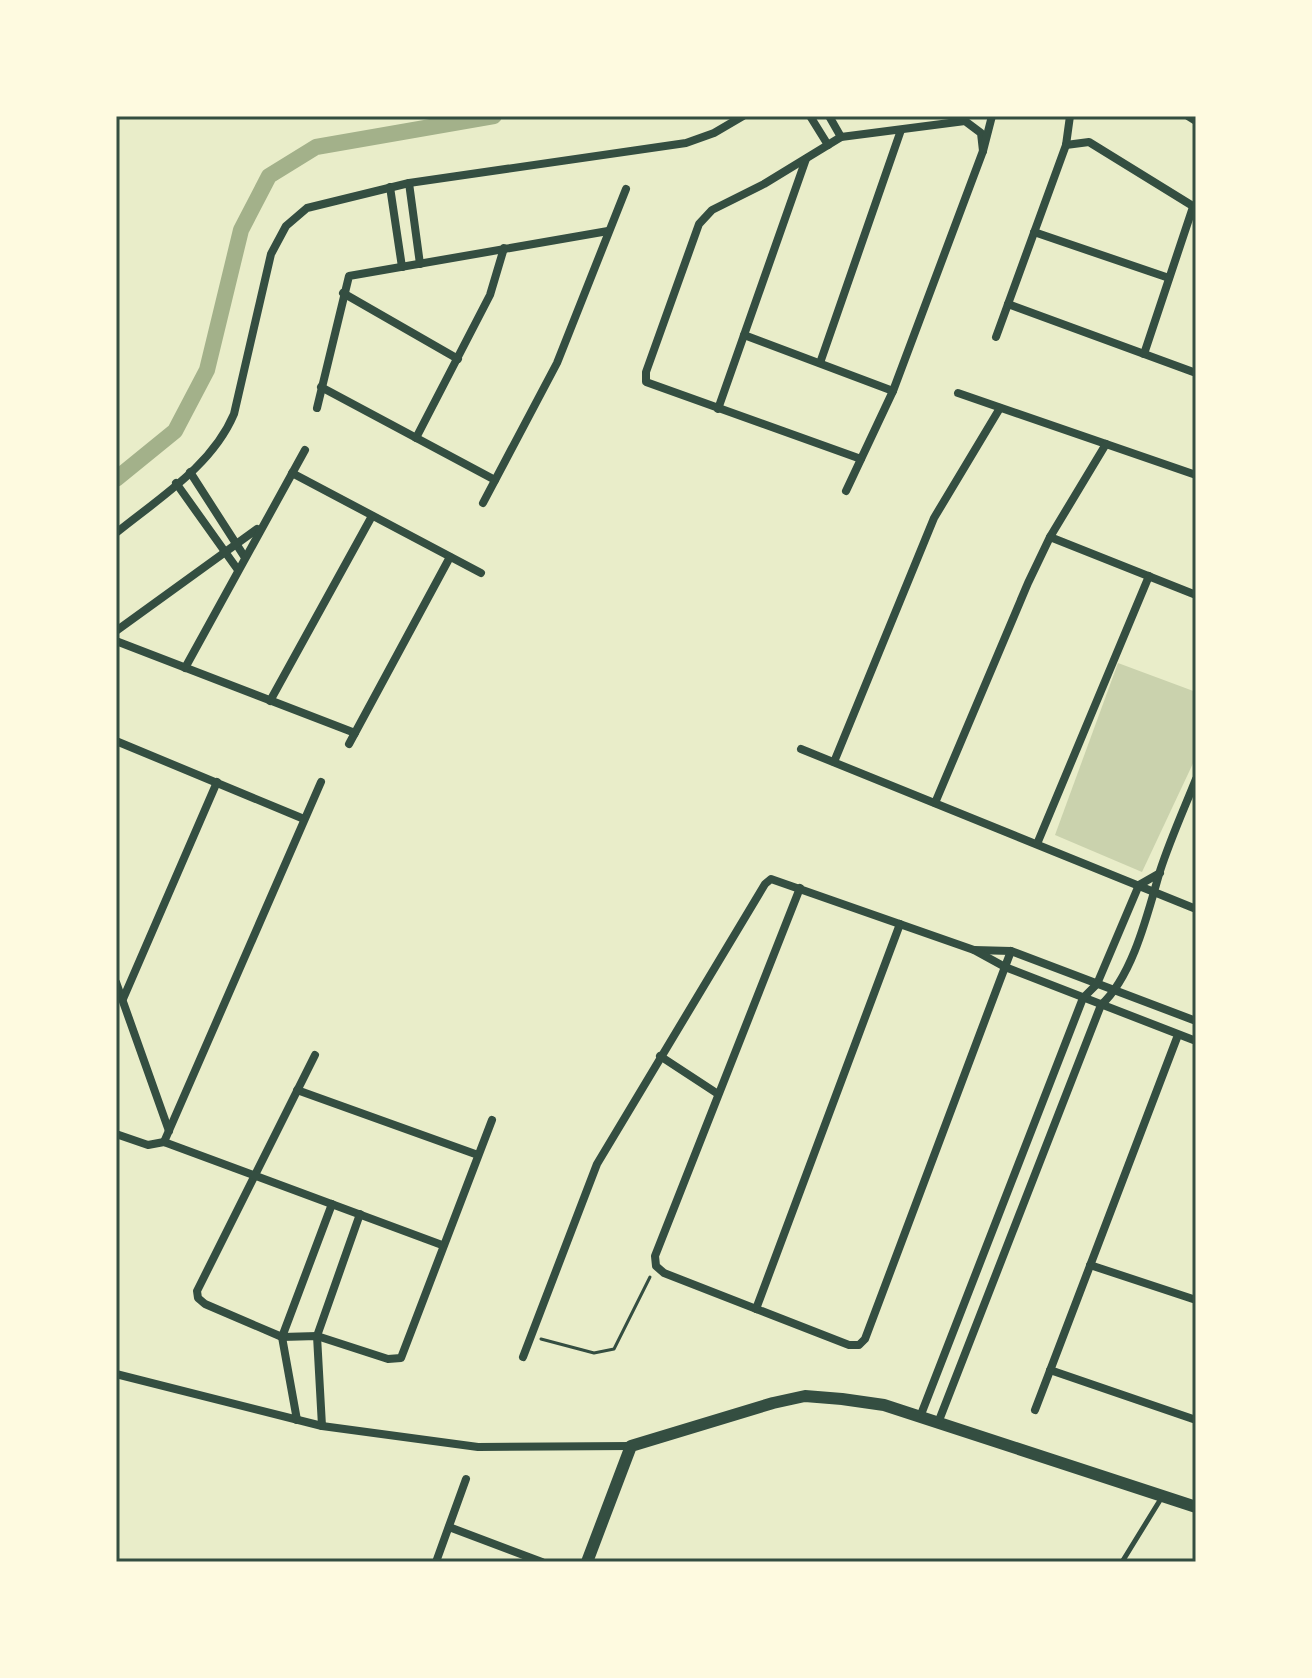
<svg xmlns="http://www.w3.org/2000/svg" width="1312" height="1678" viewBox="0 0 1312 1678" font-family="Jost,sans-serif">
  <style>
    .green { fill: #cad2ad }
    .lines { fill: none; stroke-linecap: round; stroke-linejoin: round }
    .canal { stroke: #a3b18a; stroke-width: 16 }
    .path { stroke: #344e41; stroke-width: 3 }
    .service { stroke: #344e41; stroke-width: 5 }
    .minor { stroke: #344e41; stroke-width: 8 }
    .tertiary { stroke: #344e41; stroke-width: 12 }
    .neatline { fill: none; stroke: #344e41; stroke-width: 3 }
  </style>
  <rect width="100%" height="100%" fill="#e9edc9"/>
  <path class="green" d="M1118 663 1196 692V757L1142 872 1055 835Z"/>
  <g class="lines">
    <path class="canal" d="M116 479 175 431 207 370 241 230 269 176 316 147 494 116"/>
    <path class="path" d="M541 1339 594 1353 614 1349 650 1277"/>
    <path class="service" d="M1122 1562 1162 1497"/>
    <g class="minor">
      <path d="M810 116 828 145"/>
      <path d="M829 116 841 137"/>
      <path d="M1188 116 1196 121"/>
      <path d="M1066 145 1089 142 1196 208"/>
      <path d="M409 183 420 264"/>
      <path d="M390 187 402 267"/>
      <path d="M1034 232 1169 278"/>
      <path d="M343 293 458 359"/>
      <path d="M1008 304 1196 373"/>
      <path d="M744 335 893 391"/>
      <path d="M996 337 1066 145 1070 116"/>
      <path d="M1144 354 1193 207"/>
      <path d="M820 363 901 130"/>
      <path d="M321 387 495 480"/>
      <path d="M958 393 1196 475"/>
      <path d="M317 408 349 276 608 231"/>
      <path d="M718 409 806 159"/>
      <path d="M416 438 490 295 504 248"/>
      <path d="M861 459 646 382V372L699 224 712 210 764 184 841 137 965 121 981 133 983 151"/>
      <path d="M190 472 244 556"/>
      <path d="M292 473 481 573"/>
      <path d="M176 483 238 570"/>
      <path d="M846 491 893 391 983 151 992 116"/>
      <path d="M483 503 557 363 626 189"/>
      <path d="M116 533C159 498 212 466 234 414L271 254 286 226 307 208 409 183 686 143 714 133 743 116"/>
      <path d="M1050 537 1196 595"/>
      <path d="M116 631 257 529"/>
      <path d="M116 641 355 733"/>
      <path d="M185 668 305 450"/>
      <path d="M270 701 372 516"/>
      <path d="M116 741 304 819"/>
      <path d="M349 744 450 557"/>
      <path d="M801 749 1196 909"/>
      <path d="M834 762 934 518 1000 408"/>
      <path d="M935 803 1028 583 1050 537 1106 444"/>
      <path d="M1037 844 1149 576"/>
      <path d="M800 888 655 1256 656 1266 664 1273 849 1345H859L865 1339 1011 951"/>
      <path d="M974 950 1011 951 1196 1021"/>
      <path d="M116 982 169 1131"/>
      <path d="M123 999 217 782"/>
      <path d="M315 1055 197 1291 198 1298 205 1304 282 1337 317 1336 388 1359 401 1358 492 1120"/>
      <path d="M660 1056 718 1094"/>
      <path d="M297 1090 478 1155"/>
      <path d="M116 1134 148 1145 164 1142 442 1245"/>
      <path d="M164 1142 321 782"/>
      <path d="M1090 1265 1196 1300"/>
      <path d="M756 1309 900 924"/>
      <path d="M523 1357 597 1164 765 884 771 879 974 950 1005 967 1196 1041"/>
      <path d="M1050 1370 1196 1420"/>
      <path d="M116 1374 322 1426 478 1447 631 1446"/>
      <path d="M1035 1410 1178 1035"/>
      <path d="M920 1417 1083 998 1097 984 1139 885 1160 873"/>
      <path d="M297 1420 282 1337 332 1204"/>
      <path d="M938 1423 1101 1005C1133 976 1148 912 1160 871 1170 840 1184 809 1196 779"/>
      <path d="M322 1426 317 1336 360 1214"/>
      <path d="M449 1527 542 1562"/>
      <path d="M436 1562 466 1479"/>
    </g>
    <path class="tertiary" d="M587 1562 631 1446 773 1403 805 1396 842 1399 884 1405 1196 1507"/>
  </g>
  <rect width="1312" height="1678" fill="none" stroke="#fefae0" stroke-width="236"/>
  <rect x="118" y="118" width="1076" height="1442" class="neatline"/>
</svg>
